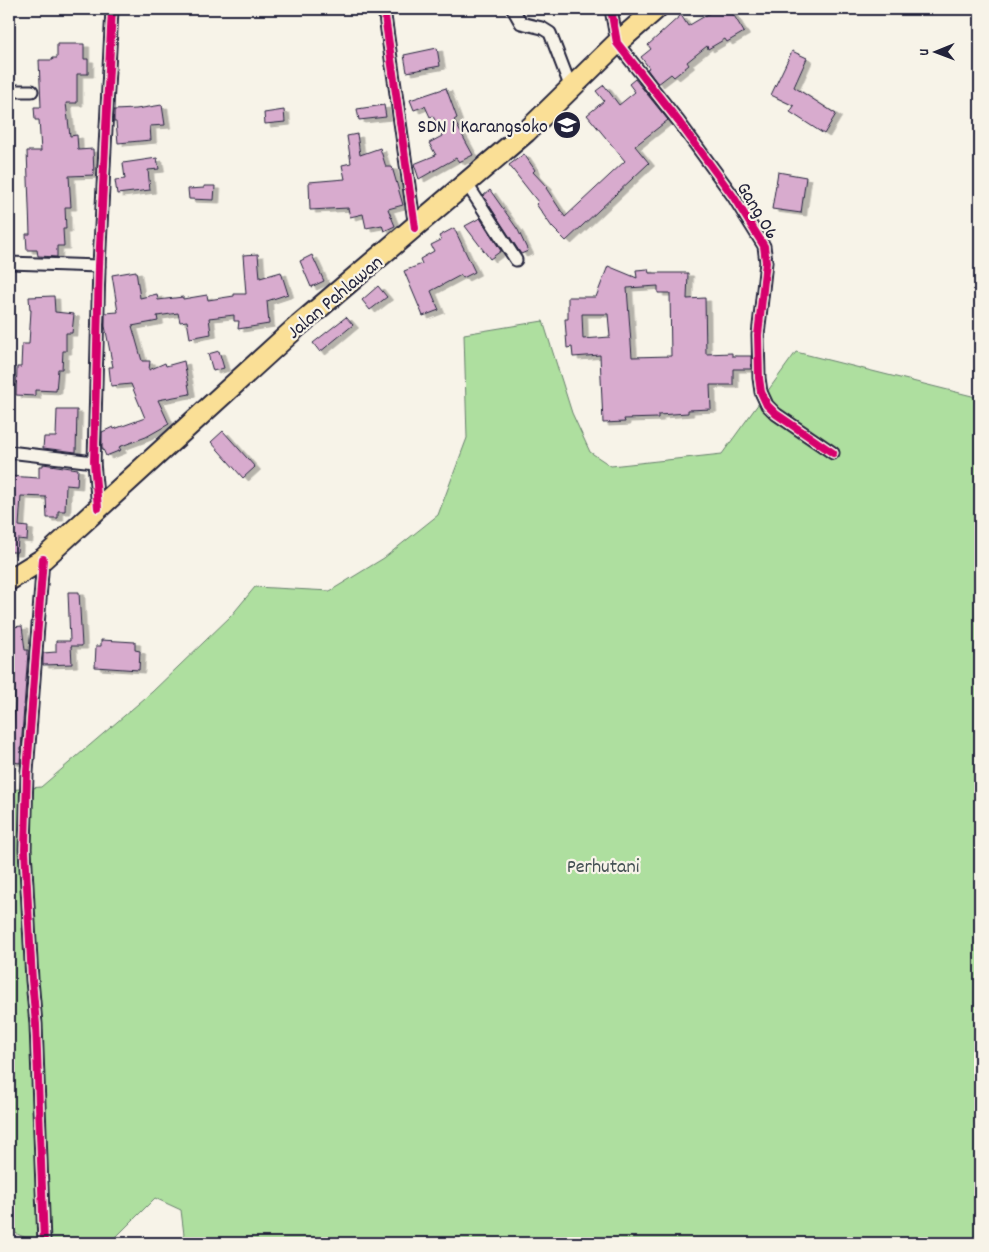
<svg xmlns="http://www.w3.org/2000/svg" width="989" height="1252" viewBox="0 0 989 1252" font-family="Dekko,sans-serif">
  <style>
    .green { fill: #aedf9f; stroke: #68806d }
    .building { fill: #d8abce; stroke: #22223b; fill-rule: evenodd; filter: url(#shadow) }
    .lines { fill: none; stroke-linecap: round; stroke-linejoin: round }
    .minor-casing { stroke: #22223b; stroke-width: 15 }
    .trunk-casing { stroke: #22223b; stroke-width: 24 }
    .minor { stroke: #f7f3e8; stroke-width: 11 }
    .trunk { stroke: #fadf96; stroke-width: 20 }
    .cycleway-casing { stroke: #f7f3e8; stroke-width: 11 }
    .cycleway { stroke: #d6006c; stroke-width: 8 }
    .labels { text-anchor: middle; stroke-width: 4.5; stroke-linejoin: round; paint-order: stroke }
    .poi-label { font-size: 20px; fill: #22223b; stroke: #f7f3e8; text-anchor: end }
    .street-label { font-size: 20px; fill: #22223b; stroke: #f7f3e8 }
    .park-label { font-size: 20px; fill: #455154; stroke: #f7f3e8 }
  </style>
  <defs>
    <filter id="shadow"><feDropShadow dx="5.5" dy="3" stdDeviation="0" flood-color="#0004"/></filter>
  </defs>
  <rect width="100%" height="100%" fill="#f7f3e8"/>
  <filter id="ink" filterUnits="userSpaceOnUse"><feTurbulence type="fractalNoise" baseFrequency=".02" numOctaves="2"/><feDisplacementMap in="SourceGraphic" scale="10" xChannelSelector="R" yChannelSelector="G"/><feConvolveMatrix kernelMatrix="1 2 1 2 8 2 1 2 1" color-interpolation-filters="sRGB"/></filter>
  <g filter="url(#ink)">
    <path class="green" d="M543 321 572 413 590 452 611 466 722 454 796 352 980 398V1243H185L181 1210 155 1198 113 1240 106 1243H36L9 1230V790L41 787 152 692 231 616 255 587 330 591 384 558 438 515 467 438 464 334Z"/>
    <g class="building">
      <path d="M708 9H730L744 32 727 42 725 39 708 49 707 46 687 62 689 65 674 77 671 74 658 84 647 69 649 68 641 57 651 49 648 45 681 15 688 26 710 13Z"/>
      <path d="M57 44H84V59H88V74H77V103H66L70 136 77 135 78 150 93 149 94 175 69 176 71 207H65L66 229H63L64 246H57V257L38 256 37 250H27L26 234H30L27 151H41L39 120H35L34 107H41L39 60H53L52 58H57Z"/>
      <path d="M437 48 440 66 407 72 404 55Z"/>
      <path d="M792 51 807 58 794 87 836 114 824 134 790 112 794 106 771 95Z"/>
      <path d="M635 79 668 120 635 146 649 163 566 241 552 227 536 204 538 202 509 165 524 154 535 170 533 172 547 187 546 188 565 217 625 161 587 115 604 101 596 91 604 85 619 105 635 92 629 84Z"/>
      <path d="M446 88 457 118 454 120 473 155 459 162 456 158 419 179 414 164 436 155 429 143 442 136 433 116 430 117 425 106 414 110 410 100Z"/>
      <path d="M162 105 165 125 150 126 151 140 118 143 116 122H114V110L136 109Z"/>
      <path d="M384 105 386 117 359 120 357 109Z"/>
      <path d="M284 110 285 122 265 124 264 113Z"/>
      <path d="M357 134 360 155 380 148 386 167H392L403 205 388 209 395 226 384 231 382 225 366 228 363 214 350 217 348 208 310 210 309 182 345 179 342 165 351 163 347 136Z"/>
      <path d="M157 158 159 169 148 170 150 190 117 194 115 180 125 179 123 163Z"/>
      <path d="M778 172 806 177 801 213 772 209Z"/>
      <path d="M204 186H215L214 200 189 199 188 189 204 188Z"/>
      <path d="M490 190 518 230 528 251 521 254 483 196Z"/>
      <path d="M480 218 501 251 490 259 465 226Z"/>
      <path d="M454 228 475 272 463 278 461 275 431 291 439 310 423 316 404 271 422 264 420 259 434 251 431 245 441 240 439 236Z"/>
      <path d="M258 254 260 278 281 272 288 294 267 301 269 324 238 329 239 321H234V315L209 318 211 334 190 338 187 321 180 322 178 313 157 316 158 321 132 326 142 361H150L149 370 165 363 166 366 184 361 190 394 158 400 169 424 146 437 119 447 121 450 106 456 102 447V432L113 427 114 429 145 418 131 384 111 386 109 367H113L105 326V313L118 312 112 275 136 271 140 298 157 294 158 300 183 297V299L207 295 208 300 234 296V294H246L243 255Z"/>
      <path d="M312 255 324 281 311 287 300 261Z"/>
      <path d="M608 266 637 278 636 270 648 269 649 273H688L687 299 705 298 706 354 732 353V356H751V369H733V385H710L711 409 688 410V413L658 415V418L624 419 625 422 603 423 600 355 573 357 572 347 567 348 565 319H568V297H596ZM658 286V293H670L671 356 632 357 627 288ZM582 314H608L610 337 583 339Z"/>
      <path d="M378 286 387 297 370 310 362 300Z"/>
      <path d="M54 296 55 312 74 314 72 333H66V351H63L62 369H58L56 391 35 390V396L16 395 17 367H21L22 344H29L31 310H30L29 297Z"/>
      <path d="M346 317 353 325 320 352 313 343Z"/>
      <path d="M219 351 224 368 213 371 208 354Z"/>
      <path d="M57 410H77L76 452 43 448 44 437H56Z"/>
      <path d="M223 431 255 467 243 478 211 442Z"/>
      <path d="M43 464 78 469 77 486 66 485 65 511H58V518H47L46 497 21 496 19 526 28 527 27 540 18 539 17 552H9V476L39 478V466H43Z"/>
      <path d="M68 592H79L82 646H71L72 664 43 665V653L56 652V641H70Z"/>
      <path d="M22 626 25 650H28V653L20 763 11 762 15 702 14 662H9V650H14L12 627Z"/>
      <path d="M101 640 135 642V650L140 651 139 670 95 667 96 646H101Z"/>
    </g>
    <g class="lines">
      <defs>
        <g id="minor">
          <path d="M384 9 415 228"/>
          <path d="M513 9 521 23 542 28 550 33 571 88"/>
          <path d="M611 9 617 43 679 122 733 196 764 246 766 262 758 335 759 378 761 392 767 405 776 414 833 453"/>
          <path d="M9 91H32"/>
          <path d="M467 184 516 260"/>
          <path d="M9 263 99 266"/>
          <path d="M9 452 94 462"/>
          <path d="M98 508 94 462 99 266 112 9"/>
          <path d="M43 559 27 772 25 849 32 980 36 1024 44 1243"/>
        </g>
        <path id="trunk" d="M9 580 43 559 299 325 526 132 617 43 656 9"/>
      </defs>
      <use href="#minor" class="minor-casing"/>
      <use href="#trunk" class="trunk-casing"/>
      <use href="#minor" class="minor"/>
      <use href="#trunk" class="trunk"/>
      <defs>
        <g id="cycleway">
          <path d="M384 9 415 228"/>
          <path d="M611 9 617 43 679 122 733 196 764 246 766 262 758 335 759 378 761 392 767 405 776 414 833 453"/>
          <path d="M98 508 94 462 99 266 112 9"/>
          <path d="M43 559 27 772 25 849 32 980 36 1024 44 1243"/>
        </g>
      </defs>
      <use href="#cycleway" class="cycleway-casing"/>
      <use href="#cycleway" class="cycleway"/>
    </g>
  </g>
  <defs>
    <symbol id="school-disc" viewBox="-11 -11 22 22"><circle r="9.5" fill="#22223b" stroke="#f7f3e8"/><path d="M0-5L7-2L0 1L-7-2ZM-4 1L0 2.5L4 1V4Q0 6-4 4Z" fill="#fff"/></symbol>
  </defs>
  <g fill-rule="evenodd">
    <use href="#school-disc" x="551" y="109" width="32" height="32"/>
  </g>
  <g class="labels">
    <g class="poi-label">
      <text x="548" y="132">SDN 1 Karangsoko</text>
    </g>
    <g class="street-label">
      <text transform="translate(759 210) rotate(59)" y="7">Gang 06</text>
      <text transform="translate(334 296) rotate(-40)" y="7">Jalan Pahlawan</text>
    </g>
    <g class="park-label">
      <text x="603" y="872">Perhutani</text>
    </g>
  </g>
  <rect width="989" height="1252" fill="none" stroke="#f7f3e8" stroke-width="30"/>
  <rect x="15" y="15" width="959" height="1222" fill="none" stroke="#22223b" stroke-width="2" filter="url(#ink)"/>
  <g transform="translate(936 52) rotate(269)" stroke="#f7f3e8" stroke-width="4" paint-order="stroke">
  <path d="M0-4L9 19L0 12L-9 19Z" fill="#22223b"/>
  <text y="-8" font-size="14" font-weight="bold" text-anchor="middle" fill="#22223b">U</text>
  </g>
</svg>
